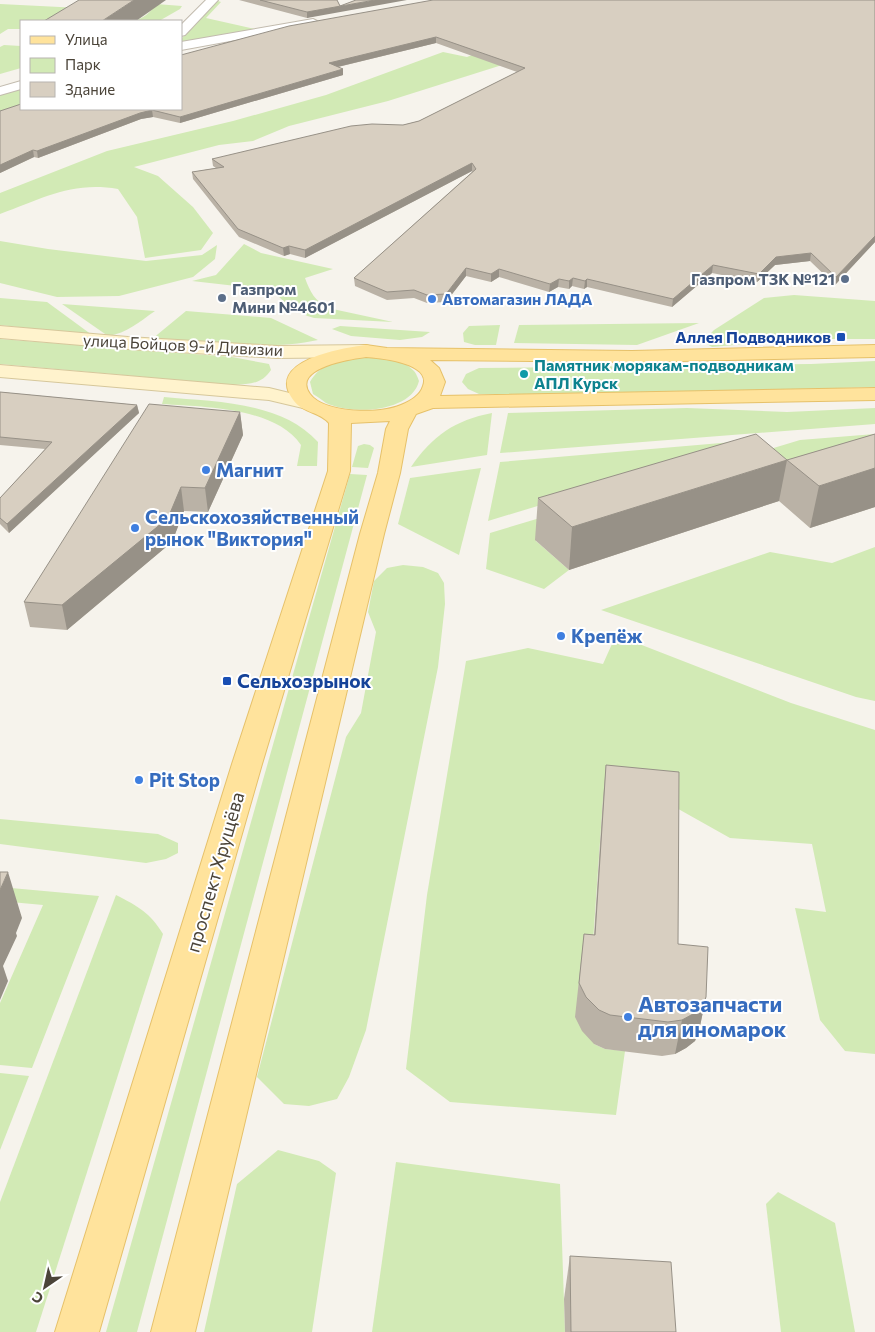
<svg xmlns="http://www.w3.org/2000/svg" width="875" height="1332" viewBox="0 0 875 1332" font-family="Commissioner,sans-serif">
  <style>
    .green { fill: #d2eab5 }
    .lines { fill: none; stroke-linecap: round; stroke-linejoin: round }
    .minor-casing { stroke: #c2bbae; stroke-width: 2 }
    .secondary-casing { stroke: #d6c79b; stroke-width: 2 }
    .primary-casing { stroke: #e6c16a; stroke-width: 2 }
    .minor { fill: #fff; fill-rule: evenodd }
    .secondary { fill: #fff3cd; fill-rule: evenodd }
    .primary { fill: #ffe39c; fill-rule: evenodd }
    .wall { fill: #bab2a6 }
    .shaded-wall { fill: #979187 }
    .building { fill: #d8cfc1; stroke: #979187 }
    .service-dot { fill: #5c6f8a; stroke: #fff; stroke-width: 2 }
    .shop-dot { fill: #3f7fe0; stroke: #fff; stroke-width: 2 }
    .transit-dot { fill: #1a4fb4; stroke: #fff; stroke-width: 2 }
    .culture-dot { fill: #0f9aa8; stroke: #fff; stroke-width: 2 }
    .labels { text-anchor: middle; stroke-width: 4; stroke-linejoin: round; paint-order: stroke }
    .far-service-label { font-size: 16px; font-weight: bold; fill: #4e5e75; stroke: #fff; text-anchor: end }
    .far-shop-label { font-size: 16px; font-weight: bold; fill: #366cbe; stroke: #fff; text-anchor: start }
    .far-transit-label { font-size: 16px; font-weight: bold; fill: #164399; stroke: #fff; text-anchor: end }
    .far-street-label { font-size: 16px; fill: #4b4439; stroke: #fff }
    .far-culture-label { font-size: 16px; font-weight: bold; fill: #0d838f; stroke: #fff; text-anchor: start }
    .shop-label { font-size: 19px; font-weight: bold; fill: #366cbe; stroke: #fff; text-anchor: start }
    .transit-label { font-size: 19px; font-weight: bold; fill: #164399; stroke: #fff; text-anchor: start }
    .street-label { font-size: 19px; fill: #4b4439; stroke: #fff }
    .near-shop-label { font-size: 22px; font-weight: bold; fill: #366cbe; stroke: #fff; text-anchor: start }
  </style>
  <rect width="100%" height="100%" fill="#f6f3ec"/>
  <g class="green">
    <path d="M218 1 221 2 206 18 259 30 188 42H181V39Z"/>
    <path d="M0 4 80 8 60 21H21V29H8L0 34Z"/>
    <path d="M156 4 182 6 180 9 159 21H132C142 20 151 12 156 4Z"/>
    <path d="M4 45 21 46V68L0 74V47Z"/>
    <path d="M487 49 521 59 388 101 289 126 253 141 219 145 134 167 158 176 193 207 213 233 201 250 145 258 137 217 118 189C71 181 42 199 0 214V193L107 151 233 121 326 95 443 52 467 57Z"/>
    <path d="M21 88V109L0 117V95Z"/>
    <path d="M0 241 48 249 146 261 202 255 217 245 215 259 193 277 119 296 57 297 0 283Z"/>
    <path d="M244 244 261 253 333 269 305 278C310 292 315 301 328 308L393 322 314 318C296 313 285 303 272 290L192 281 216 275Z"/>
    <path d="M794 295 875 301V339H802L712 347 705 343 707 337 714 330 764 298Z"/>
    <path d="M0 298 47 302 92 335 0 325Z"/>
    <path d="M62 304 155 311C139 322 127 333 108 336Z"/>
    <path d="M186 311 271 318 318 340C269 351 203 342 152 339Z"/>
    <path d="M699 323 637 345 514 343 519 325Z"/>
    <path d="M500 325 496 345H475L464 342 463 333 469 326Z"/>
    <path d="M340 326 430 332 422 337 400 340 351 336 332 329Z"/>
    <path d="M0 339 232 357 269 364 271 370C262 384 250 384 234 385L0 364Z"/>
    <path d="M356 357C374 357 400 356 414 371 416 373 418 378 419 381 411 413 351 415 326 403 322 400 318 397 313 394L310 382C320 364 337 361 356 357Z"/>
    <path d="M875 361V387L605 395 479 394 468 389 462 382 466 374 479 368 811 364Z"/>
    <path d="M164 397C215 402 281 401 318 442L317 466H297L301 445C275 407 204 407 162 404Z"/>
    <path d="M687 408 787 412 875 408V424L500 453 508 413Z"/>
    <path d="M492 413 487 455 411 467C432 436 455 420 492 413Z"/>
    <path d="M875 434V471L779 501 749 475 536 541 569 570 544 589 486 569 490 533 800 440Z"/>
    <path d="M756 440 488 521 500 462Z"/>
    <path d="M364 444 370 445 374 448 368 468 352 467 358 446Z"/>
    <path d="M481 468 459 555 398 524 410 478Z"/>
    <path d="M350 474 367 475 137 1332H106Z"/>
    <path d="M875 547V701L856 697 601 610 770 552 832 563Z"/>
    <path d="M403 565 423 567 438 573 444 583 445 604 438 667 366 1030 349 1077 337 1099 309 1106 284 1104 257 1077 346 737 361 713 376 632 368 612 374 581 387 568Z"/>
    <path d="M616 635 791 703 875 730V1054L845 1051 820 1020 795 908 826 912 812 844 730 838 673 806 603 799 591 970 594 1044 605 1049 625 1051 616 1115 450 1102 406 1069 427 895 466 661 528 648 603 664Z"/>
    <path d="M0 819 158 834 178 843V853L166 859 146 863 0 844Z"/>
    <path d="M0 887 99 896 32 1068 0 1065V1003L43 905 0 901Z"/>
    <path d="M116 895C138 906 150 913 163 934L36 1332H0V1202Z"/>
    <path d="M0 1073 29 1076 0 1150Z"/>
    <path d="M278 1150 319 1161 336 1173 312 1332H204L237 1184Z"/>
    <path d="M396 1162 560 1184 565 1332H372Z"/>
    <path d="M778 1192 835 1223 855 1332H781L766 1204Z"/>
  </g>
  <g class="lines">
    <defs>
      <g id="minor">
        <path d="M206 0H218L185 35 181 36V25Z"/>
        <path d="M313 19 317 21 319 23 317 25 181 50V42Z"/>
        <path d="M21 81V89L0 95V87Z"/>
      </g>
      <g id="secondary">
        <path d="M0 326 128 337 277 346 366 345 373 347 376 351 373 355 366 357 277 358 128 349 0 338Z"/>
        <path d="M0 365 269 388 314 399 318 403 314 407 307 409 269 400 0 377Z"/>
      </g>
      <path id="primary" d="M366 345 387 348 632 351 875 345V357L632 362 430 360 439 368 445 382 440 396 875 388V400L433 408 416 414 408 429 400 473 384 534 195 1332H151L360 534 378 473 386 429 390 421 351 423 350 471 262 764 99 1332H55L232 764 328 471 329 423C320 412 303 413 294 401 263 361 342 348 366 345ZM366 357C380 358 432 363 423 386 420 396 410 401 401 405 381 414 325 414 310 394 291 368 351 359 366 357Z"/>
    </defs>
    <use href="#minor" class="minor-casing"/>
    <use href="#secondary" class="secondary-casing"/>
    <use href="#primary" class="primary-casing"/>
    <use href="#minor" class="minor"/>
    <use href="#secondary" class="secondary"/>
    <use href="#primary" class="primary"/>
  </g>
  <g class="wall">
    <path d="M239 0H337L340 6 307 18Z"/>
    <path d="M875 0V242L835 285 810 261 775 265 757 282 712 273 672 307 587 287 584 289 572 286 569 289 558 287 549 292 499 277 491 282 466 276 446 302 427 303 414 298 387 300 355 286 354 278 472 172V171L305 258 290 254 284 256 239 237 193 179 192 172 216 168 213 166 212 159 403 125 419 121 517 72 436 43 338 67 343 69V75L180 123 153 117 141 119 38 158 34 157 0 173V111L181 55Z"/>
    <path d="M0 392 137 405 139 413 9 533 0 524V498L45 449 0 445Z"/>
    <path d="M240 412 243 435 208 512 184 511 172 542 67 630 30 627 24 602Z"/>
    <path d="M875 434V507L810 528 779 501 569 570 535 540 538 498 787 460Z"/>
    <path d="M606 765 678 944 706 997 699 1031 695 1041 686 1048 675 1054 662 1056 605 1049 594 1044 582 1031 575 1017 584 934 594 935 603 799Z"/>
    <path d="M570 1256 676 1332H565L564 1299Z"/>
  </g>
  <g class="shaded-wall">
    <path d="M134 0H166L136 21H102Z"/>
    <path d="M375 0H407L307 18V12Z"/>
    <path d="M436 37V43L329 69V63Z"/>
    <path d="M343 69V75L180 123V117Z"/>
    <path d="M152 110 153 117 141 119 38 158 37 151 140 113Z"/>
    <path d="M33 150 34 157 0 173V165Z"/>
    <path d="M472 163V171L305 258V250Z"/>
    <path d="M875 236V242L835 285 836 277Z"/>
    <path d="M289 246 290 254 284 256 283 248Z"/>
    <path d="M811 253 810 261 775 265 757 282 759 274 776 257Z"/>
    <path d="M713 265 712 273 672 307 673 299Z"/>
    <path d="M466 268V276L446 302V294Z"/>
    <path d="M499 269V277L491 282V274Z"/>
    <path d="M573 278 572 286 569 289V281Z"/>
    <path d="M559 279 558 287 549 292 550 284Z"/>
    <path d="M587 279V287L584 289 585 281Z"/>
    <path d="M137 405 139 413 9 533 7 524Z"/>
    <path d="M240 412 243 435 208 512 205 488Z"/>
    <path d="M787 460 779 501 569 570 572 527Z"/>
    <path d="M875 468V507L810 528 819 486Z"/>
    <path d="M181 487 184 511 172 542 67 630 62 605Z"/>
    <path d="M8 872 22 918 16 933 17 936 3 966 8 981 0 1000V890Z"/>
    <path d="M706 997 699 1031 695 1041 686 1048 675 1054 682 1020Z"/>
  </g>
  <g class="building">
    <path d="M79 0H134L102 21H44Z"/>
    <path d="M260 0H337L340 6 356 0H375L307 12Z"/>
    <path d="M433 0H875V236L836 277 811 253 776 257 759 274 713 265 673 299 587 279 585 281 573 278 569 281 559 279 550 284 499 269 491 274 466 268 446 294 427 295 414 290 387 292 354 278 476 169 472 163 305 250 289 246 283 248 238 229 192 172 224 167 212 159 351 126 372 124 403 125 419 121 525 68 436 37 329 63 343 69 180 117 152 110 140 113 37 151 33 150 0 165V111L21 104V109H181V55L289 26Z"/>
    <path d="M0 392 137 405 7 524 0 518V498L52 442 0 437Z"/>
    <path d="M149 404 240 412 205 488 181 487 168 518 62 605 24 602Z"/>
    <path d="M756 434 787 460 572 527 538 498Z"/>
    <path d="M875 434V468L819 486 787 460Z"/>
    <path d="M606 765 679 772 678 944 708 947 706 997 702 1007 693 1014 682 1020 668 1022 610 1015 599 1010 586 997 579 983 584 934 595 935Z"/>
    <path d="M0 872H8L0 890Z"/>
    <path d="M570 1256 671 1262 676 1332H571Z"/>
  </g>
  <g class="service-dot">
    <circle cx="845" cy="279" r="5"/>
    <circle cx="222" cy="298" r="5"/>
  </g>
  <g class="shop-dot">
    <circle cx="432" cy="299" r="5"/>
    <circle cx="206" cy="470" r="5"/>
    <circle cx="135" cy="528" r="5"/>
    <circle cx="561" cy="636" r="5"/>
    <circle cx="139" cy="780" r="5"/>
    <circle cx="628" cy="1017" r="5"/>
  </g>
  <g class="transit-dot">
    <rect x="836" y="332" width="10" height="10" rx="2.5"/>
    <rect x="222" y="676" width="10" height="10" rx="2.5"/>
  </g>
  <circle class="culture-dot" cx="524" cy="374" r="5"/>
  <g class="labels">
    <g class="far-service-label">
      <text x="835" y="285">Газпром ТЗК №121</text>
      <text x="232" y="295" text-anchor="start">Газпром<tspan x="232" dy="18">Мини №4601</tspan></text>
    </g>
    <g class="far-shop-label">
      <text x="442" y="305">Автомагазин ЛАДА</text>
    </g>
    <g class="far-transit-label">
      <text x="831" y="343">Аллея Подводников</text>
    </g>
    <g class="far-street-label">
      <text transform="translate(183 345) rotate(3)" y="6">улица Бойцов 9-й Дивизии</text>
    </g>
    <g class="far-culture-label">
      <text x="534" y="371">Памятник морякам-подводникам<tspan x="534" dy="18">АПЛ Курск</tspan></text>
    </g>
    <g class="shop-label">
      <text x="216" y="477">Магнит</text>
      <text x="145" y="524">Сельскохозяйственный<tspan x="145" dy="22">рынок "Виктория"</tspan></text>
      <text x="571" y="643">Крепёж</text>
      <text x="149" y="787">Pit Stop</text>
    </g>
    <g class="transit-label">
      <text x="237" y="688">Сельхозрынок</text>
    </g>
    <g class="street-label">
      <text transform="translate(215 872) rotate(-74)" y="7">проспект Хрущёва</text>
    </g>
    <g class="near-shop-label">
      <text x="638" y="1012">Автозапчасти<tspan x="638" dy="25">для иномарок</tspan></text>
    </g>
  </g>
  <rect x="20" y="20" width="162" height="90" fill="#ffffff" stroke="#b7b4b0"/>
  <rect x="30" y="36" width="25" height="8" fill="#ffe39c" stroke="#b7b4b0"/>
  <text x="65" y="45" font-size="15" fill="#4b4439">Улица</text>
  <rect x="30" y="58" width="25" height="15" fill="#d2eab5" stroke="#b7b4b0"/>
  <text x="65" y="70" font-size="15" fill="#4b4439">Парк</text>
  <rect x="30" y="82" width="25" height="15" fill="#d8cfc1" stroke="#b7b4b0"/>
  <text x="65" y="95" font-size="15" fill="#4b4439">Здание</text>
  <g transform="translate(45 1287) rotate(214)" stroke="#ffffff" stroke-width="4" paint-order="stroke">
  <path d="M0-4L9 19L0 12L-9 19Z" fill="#4b4439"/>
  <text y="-8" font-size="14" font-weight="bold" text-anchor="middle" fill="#4b4439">С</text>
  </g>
</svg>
